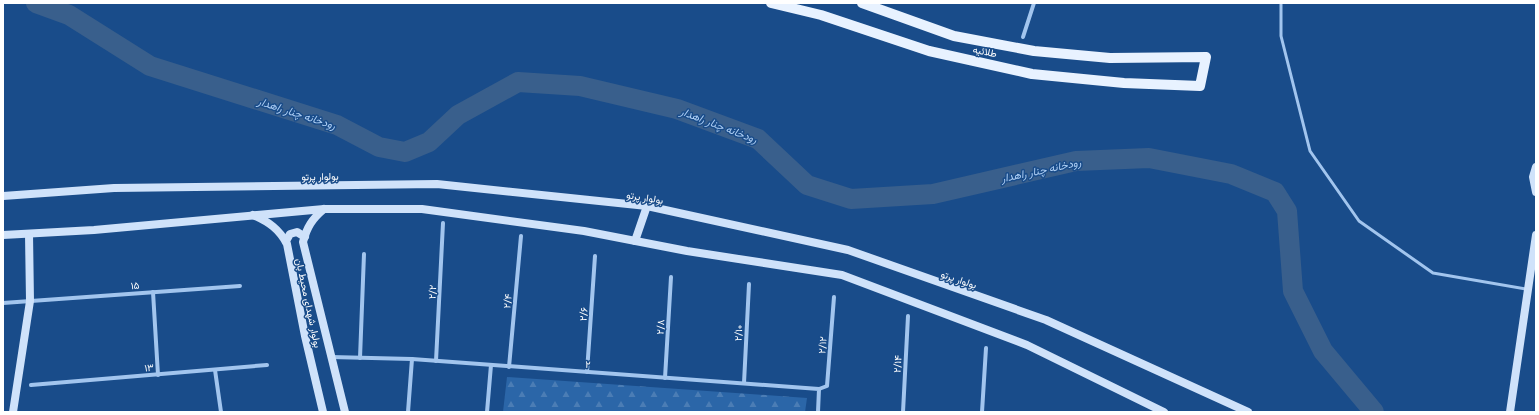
<svg xmlns="http://www.w3.org/2000/svg" width="1539" height="415" viewBox="0 0 1539 415" font-family="Figtree,Vazirmatn,sans-serif">
  <style>
    .forest { fill: url(#forest-firs) }
    .lines { fill: none; stroke-linecap: round; stroke-linejoin: round }
    .river { stroke: #395f8c; stroke-width: 20 }
    .lane { stroke: #a2c5ee; stroke-width: 3 }
    .street { stroke: #a2c5ee; stroke-width: 4 }
    .secondary { stroke: #cfe2fa; stroke-width: 8 }
    .primary { stroke: #e8f2ff; stroke-width: 10 }
    .labels { text-anchor: middle; stroke-width: 3; stroke-linejoin: round; paint-order: stroke }
    .street-label { font-size: 10px; fill: #fff; stroke: #194c8a }
    .water-label { font-size: 11px; font-style: italic; fill: #aecff5; stroke: #194c8a }
  </style>
  <defs>
    <pattern id="forest-firs" width="22" height="20" patternUnits="userSpaceOnUse"><rect width="22" height="20" fill="#2b66a8"/><path d="M5 1l3.5 6h-7zM16 11l3.5 6h-7z" fill="#4b7db5"/></pattern>
  </defs>
  <rect width="100%" height="100%" fill="#194c8a"/>
  <path class="forest" d="M507 377 807 398 805 412H503Z"/>
  <g class="lines">
    <path class="river" d="M36 3 69 15 150 66 337 125 379 147 405 152 429 142 458 115 518 82 580 86 677 109 758 139 807 185 851 199 933 194 1076 161 1149 158 1231 174 1275 192 1287 211 1293 291 1323 351 1374 412"/>
    <path class="lane" d="M1281 3V36L1310 151 1359 221 1433 273 1526 289"/>
    <g class="street">
      <path d="M1023 37 1034 3"/>
      <path d="M153 292 158 375"/>
      <path d="M3 303 240 286"/>
      <path d="M331 357 412 359 819 389 818 412"/>
      <path d="M360 358 364 254"/>
      <path d="M436 361 443 223"/>
      <path d="M509 367 521 236"/>
      <path d="M215 370 221 412"/>
      <path d="M587 372 595 256"/>
      <path d="M665 378 671 277"/>
      <path d="M744 383 749 284"/>
      <path d="M31 385 267 365"/>
      <path d="M819 389 827 386 834 297"/>
      <path d="M408 412 412 359"/>
      <path d="M487 412 491 365"/>
      <path d="M903 412 908 316"/>
      <path d="M982 412 986 348"/>
    </g>
    <g class="secondary">
      <path d="M1536 167 1533 177 1536 192"/>
      <path d="M3 196 114 188 437 184 647 206 848 250 1046 320 1248 412"/>
      <path d="M324 209C312 219 307 227 303 242L345 412"/>
      <path d="M253 215C269 222 279 229 287 244L305 336 323 412"/>
      <path d="M3 235 94 230 324 209H422L584 231 687 251 842 275 1027 345 1164 412"/>
      <path d="M286 241 290 234 297 232 305 237"/>
      <path d="M635 241 647 206"/>
      <path d="M13 412 30 301 29 234"/>
      <path d="M1510 412 1536 235"/>
    </g>
    <path class="primary" d="M771 3 821 15 929 51 1032 74 1124 83 1200 86 1206 57 1110 58 1034 51 954 36 862 3"/>
  </g>
  <g class="labels">
    <g class="street-label">
      <text transform="translate(985 51) rotate(12)" y="4">طلائیه</text>
      <text transform="translate(320 176) rotate(-1)" y="4">بولوار پرتو</text>
      <text transform="translate(645 197) rotate(9)" y="4">بولوار پرتو</text>
      <text transform="translate(959 279) rotate(19)" y="4">بولوار پرتو</text>
      <text transform="translate(135 285) rotate(-4)" y="4">۱۵</text>
      <text transform="translate(432 292) rotate(-87)" y="4">۲/۲</text>
      <text transform="translate(507 301) rotate(-85)" y="4">۲/۴</text>
      <text transform="translate(309 303) rotate(78)" y="4">بولوار شهدای محیط بان</text>
      <text transform="translate(583 314) rotate(-86)" y="4">۲/۶</text>
      <text transform="translate(660 327) rotate(-87)" y="4">۲/۸</text>
      <text transform="translate(738 333) rotate(-87)" y="4">۲/۱۰</text>
      <text transform="translate(822 345) rotate(-85)" y="4">۲/۱۲</text>
      <text transform="translate(588 364) rotate(4)" y="4">۲</text>
      <text transform="translate(897 364) rotate(-87)" y="4">۲/۱۴</text>
      <text transform="translate(149 367) rotate(-5)" y="4">۱۳</text>
    </g>
    <g class="water-label">
      <text transform="translate(297 113) rotate(18)" y="4">رودخانه چنار راهدار</text>
      <text transform="translate(719 125) rotate(21)" y="4">رودخانه چنار راهدار</text>
      <text transform="translate(1041 170) rotate(-12)" y="4">رودخانه چنار راهدار</text>
    </g>
  </g>
  <rect width="1539" height="415" fill="none" stroke="#ffffff" stroke-width="8"/>
</svg>
